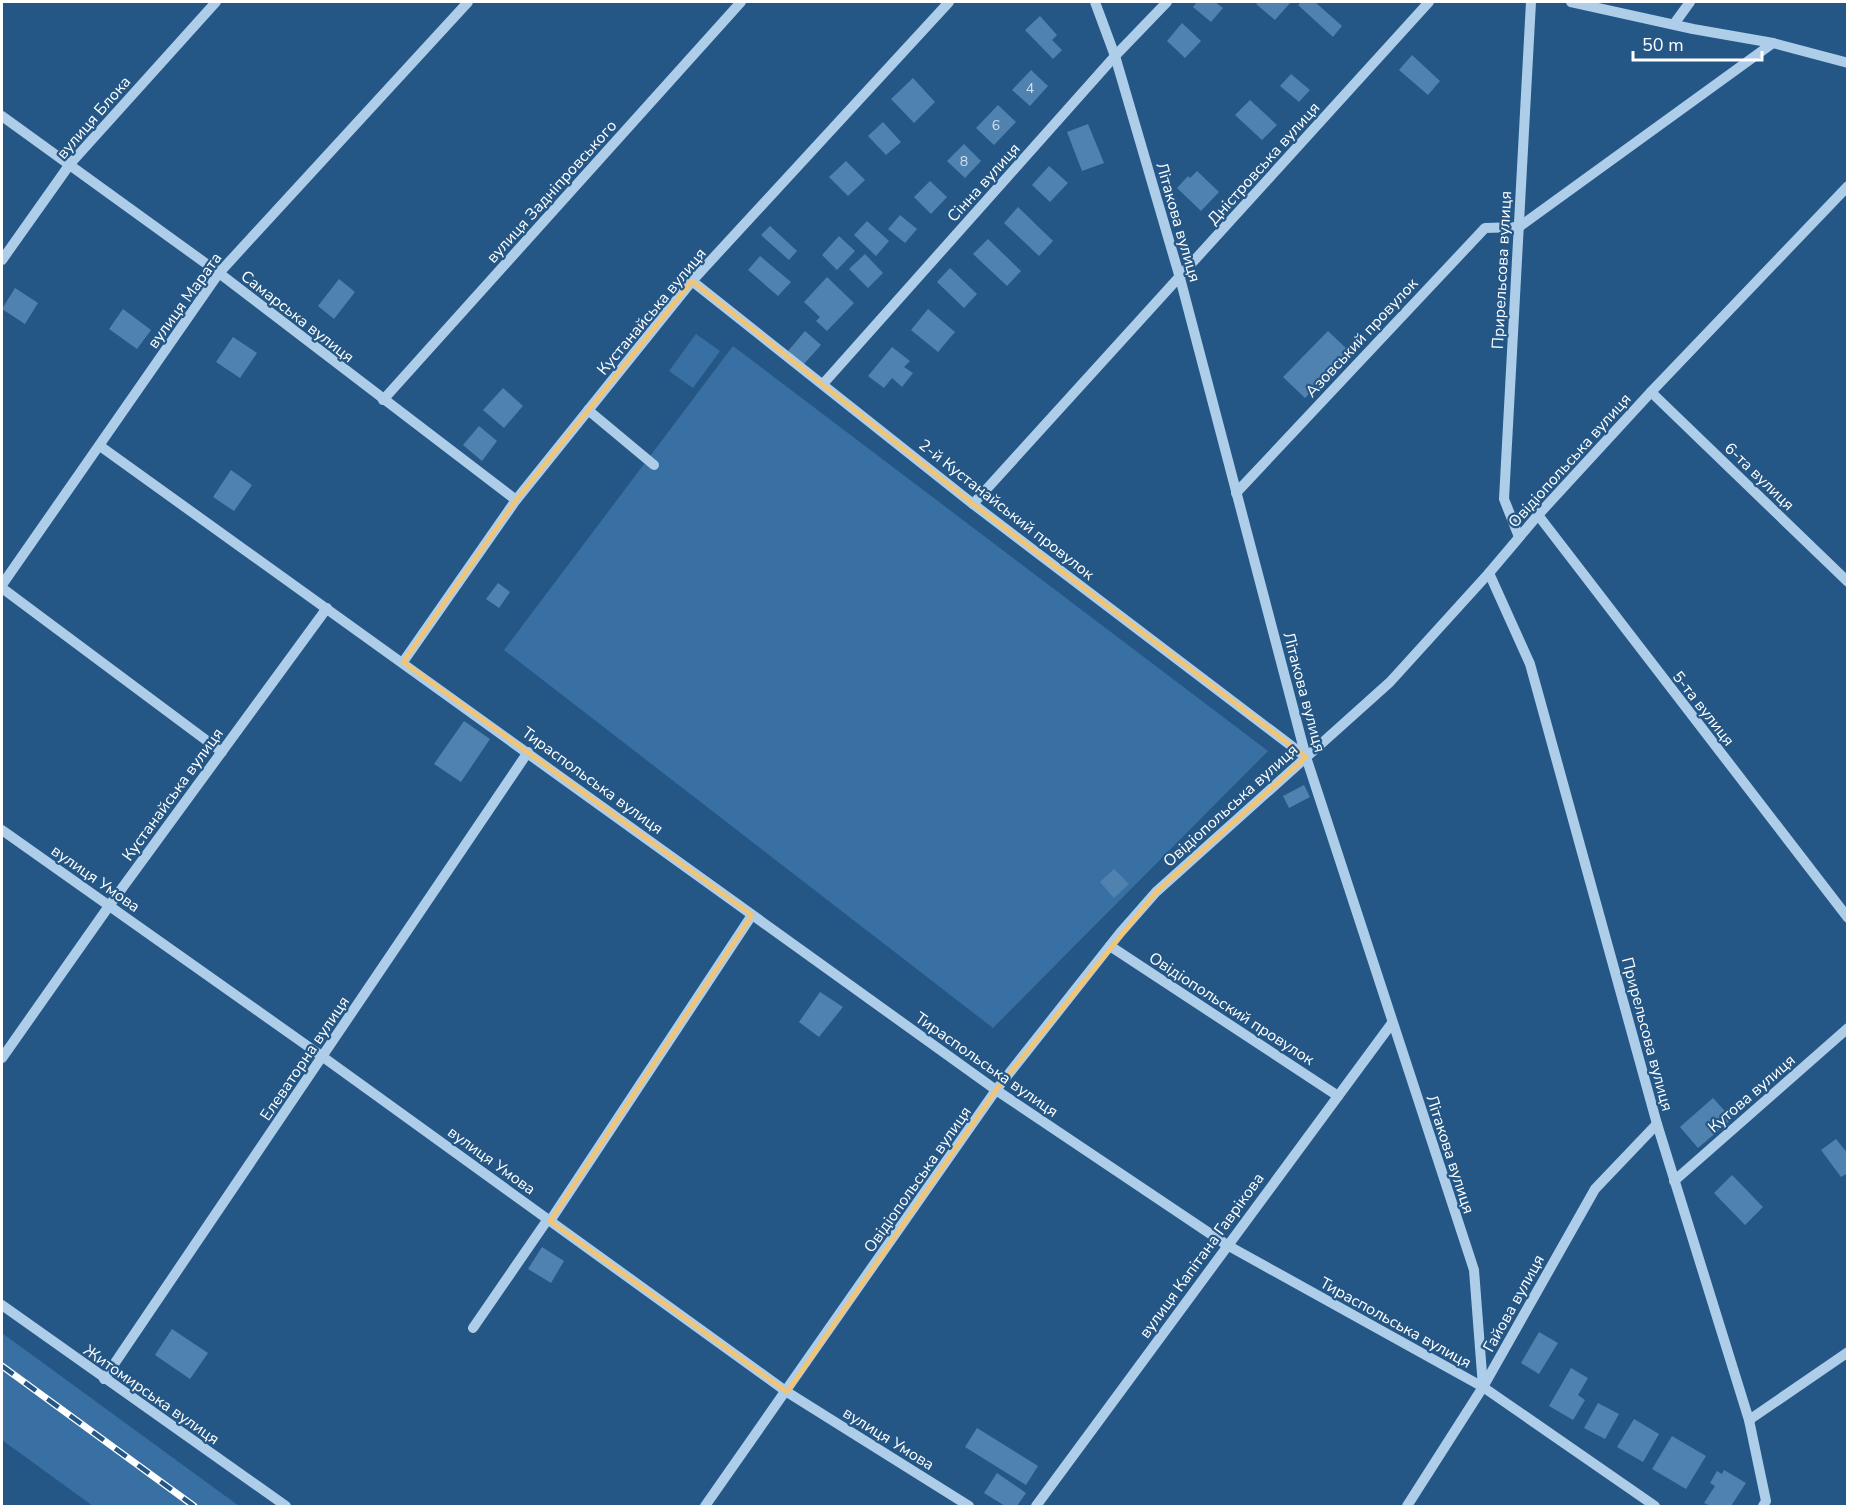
<svg xmlns="http://www.w3.org/2000/svg" width="1849" height="1508" viewBox="0 0 1849 1508" font-family="'Nunito Sans',sans-serif">
  <style>
    .green { fill: #3870a3 }
    .building { fill: #5082b0 }
    .lines { fill: none; stroke-linecap: round; stroke-linejoin: round }
    .minor { stroke: #aecde9; stroke-width: 10 }
    .rail-casing { stroke: #fff; stroke-width: 7 }
    .rail { stroke: #245786; stroke-width: 4.5; stroke-dasharray: 14; stroke-linecap: butt }
    .marked { fill: none; stroke: #f3c472; stroke-width: 4.5; stroke-linejoin: round }
    .labels { text-anchor: middle; stroke-width: 4.5; stroke-linejoin: round; paint-order: stroke }
    .number-label { font-size: 14px; fill: #d3e0eb }
    .street-label { font-size: 16px; fill: #fff; stroke: #245786 }
  </style>
  <rect width="100%" height="100%" fill="#245786"/>
  <g class="green">
    <path d="M696 334 720 351 693 388 669 371Z"/>
    <path d="M733 346 1268 751 993 1028 504 650Z"/>
    <path d="M2 1333 239 1506H93L2 1440Z"/>
  </g>
  <g class="building">
    <path d="M1197 2H1215L1223 8 1211 22 1193 7Z"/>
    <path d="M1258 2H1291L1275 20 1256 4Z"/>
    <path d="M1301 2H1315L1342 26 1333 37 1298 5Z"/>
    <path d="M1040 16 1057 35 1052 40 1062 50 1053 59 1025 30Z"/>
    <path d="M1182 23 1201 41 1185 58 1167 41Z"/>
    <path d="M1412 55 1440 81 1428 95 1399 70Z"/>
    <path d="M1031 70 1048 86 1030 106 1012 90Z"/>
    <path d="M1291 74 1310 90 1299 102 1280 86Z"/>
    <path d="M913 78 935 102 914 123 891 99Z"/>
    <path d="M1250 100 1277 125 1262 140 1235 115Z"/>
    <path d="M998 105 1016 122 994 145 976 128Z"/>
    <path d="M883 122 901 142 886 155 868 136Z"/>
    <path d="M1088 124 1104 163 1082 171 1067 132Z"/>
    <path d="M964 144 981 161 965 178 947 161Z"/>
    <path d="M846 161 865 180 848 196 829 177Z"/>
    <path d="M1049 166 1068 183 1050 202 1032 185Z"/>
    <path d="M1197 171 1219 192 1201 211 1177 188 1188 176 1190 178Z"/>
    <path d="M930 181 947 197 931 214 914 197Z"/>
    <path d="M1018 207 1053 241 1039 256 1004 223Z"/>
    <path d="M900 215 917 229 905 243 888 229Z"/>
    <path d="M867 221 889 241 876 256 854 235Z"/>
    <path d="M770 226 797 251 789 260 761 235Z"/>
    <path d="M839 236 855 251 837 270 822 255Z"/>
    <path d="M988 239 1021 271 1007 286 973 254Z"/>
    <path d="M865 254 883 273 868 288 849 269Z"/>
    <path d="M760 256 791 282 778 296 748 270Z"/>
    <path d="M950 268 977 294 964 308 937 282Z"/>
    <path d="M827 277 854 303 827 331 816 321 820 317 804 302Z"/>
    <path d="M339 279 355 292 334 319 318 306Z"/>
    <path d="M15 288 38 303 25 324 2 309Z"/>
    <path d="M123 309 151 330 137 349 109 329Z"/>
    <path d="M928 309 955 332 938 352 911 330Z"/>
    <path d="M805 331 821 345 803 365 788 351Z"/>
    <path d="M1328 331 1350 352 1305 398 1283 377Z"/>
    <path d="M233 337 257 353 240 378 216 362Z"/>
    <path d="M892 347 910 361 904 367 913 373 902 387 892 378 884 388 868 376Z"/>
    <path d="M503 388 523 406 504 428 483 410Z"/>
    <path d="M479 426 497 441 482 461 463 445Z"/>
    <path d="M231 470 252 485 234 511 213 497Z"/>
    <path d="M498 583 510 592 499 608 486 599Z"/>
    <path d="M464 721 490 739 461 782 434 764Z"/>
    <path d="M1304 785 1310 797 1289 808 1283 796Z"/>
    <path d="M1114 869 1129 884 1114 898 1100 882Z"/>
    <path d="M820 992 843 1007 819 1037 799 1022Z"/>
    <path d="M1713 1098 1732 1119 1698 1148 1680 1127Z"/>
    <path d="M1836 1139 1848 1154V1173L1841 1177 1821 1150Z"/>
    <path d="M1732 1175 1763 1207 1745 1225 1714 1193Z"/>
    <path d="M542 1247 564 1261 551 1283 528 1269Z"/>
    <path d="M172 1329 208 1353 190 1379 155 1355Z"/>
    <path d="M1539 1332 1558 1343 1539 1374 1521 1363Z"/>
    <path d="M1571 1368 1588 1378 1578 1395 1585 1400 1573 1420 1549 1406Z"/>
    <path d="M1598 1403 1619 1414 1605 1439 1584 1428Z"/>
    <path d="M1634 1419 1659 1434 1643 1462 1617 1447Z"/>
    <path d="M977 1428 1038 1466 1026 1485 965 1447Z"/>
    <path d="M1672 1436 1706 1456 1686 1489 1652 1469Z"/>
    <path d="M1724 1470 1746 1483 1731 1506H1711L1704 1503 1715 1486 1710 1483 1717 1471 1722 1474Z"/>
    <path d="M997 1473 1026 1493 1017 1506H1005L984 1493Z"/>
  </g>
  <g class="lines">
    <g class="minor">
      <path d="M1095 2 1115 56 1180 278 1306 757 1474 1270 1483 1387"/>
      <path d="M1571 2 1693 29 1773 43 1848 63"/>
      <path d="M1674 24 1690 2"/>
      <path d="M2 116 219 273 516 500"/>
      <path d="M2 260 70 164 216 2"/>
      <path d="M692 281 973 504 1306 757"/>
      <path d="M823 384 1115 56 1167 2"/>
      <path d="M1651 392 1848 582"/>
      <path d="M383 400 741 2"/>
      <path d="M588 410 654 465"/>
      <path d="M100 446 996 1090 1227 1245 1483 1387 1655 1506"/>
      <path d="M1236 493 1485 228 1519 227 1773 43"/>
      <path d="M973 504 1429 2"/>
      <path d="M1538 515 1848 918"/>
      <path d="M1519 537 1504 499 1531 2"/>
      <path d="M1489 573 1530 664 1657 1124 1749 1420 1766 1501 1763 1506"/>
      <path d="M2 585 219 273 468 2"/>
      <path d="M2 588 222 752"/>
      <path d="M403 662 516 500 692 281 949 2"/>
      <path d="M2 830 323 1057 787 1392 969 1506"/>
      <path d="M1110 946 1338 1096"/>
      <path d="M2 1058 109 906 327 608"/>
      <path d="M1674 1181 1848 1028"/>
      <path d="M550 1221 752 915"/>
      <path d="M2 1305 286 1506"/>
      <path d="M473 1328 548 1219"/>
      <path d="M104 1379 528 752"/>
      <path d="M1749 1420 1848 1352"/>
      <path d="M705 1506 996 1090 1120 933 1156 892 1390 682 1489 573 1538 515 1651 392 1848 186"/>
      <path d="M1036 1506 1392 1023"/>
      <path d="M1407 1506 1483 1387 1595 1189 1657 1124"/>
    </g>
    <defs>
      <path id="rail" d="M2 1366 194 1506"/>
    </defs>
    <use href="#rail" class="rail-casing"/>
    <use href="#rail" class="rail"/>
  </g>
  <path class="marked" d="M692 281 973 504 1306 757 1156 892 996 1090 787 1392 550 1221 752 915 403 662 516 500Z"/>
  <g class="labels">
    <g class="number-label">
      <text x="1030" y="93">4</text>
      <text x="996" y="130">6</text>
      <text x="964" y="166">8</text>
    </g>
    <g class="street-label">
      <text transform="translate(93 117) rotate(-49)" y="6">вулиця Блока</text>
      <text transform="translate(1263 163) rotate(-48)" y="6">Дністровська вулиця</text>
      <text transform="translate(983 182) rotate(-48)" y="6">Сінна вулиця</text>
      <text transform="translate(551 191) rotate(-48)" y="6">вулиця Задніпровського</text>
      <text transform="translate(1179 222) rotate(74)" y="6">Літакова вулиця</text>
      <text transform="translate(1501 270) rotate(-87)" y="6">Прирельсова вулиця</text>
      <text transform="translate(184 300) rotate(-54)" y="6">вулиця Марата</text>
      <text transform="translate(651 311) rotate(-50)" y="6">Кустанайська вулиця</text>
      <text transform="translate(298 316) rotate(38)" y="6">Самарська вулиця</text>
      <text transform="translate(1361 337) rotate(-47)" y="6">Азовський провулок</text>
      <text transform="translate(1569 460) rotate(-48)" y="6">Овідіопольська вулиця</text>
      <text transform="translate(1760 476) rotate(44)" y="6">6-та вулиця</text>
      <text transform="translate(1007 509) rotate(38)" y="6">2-й Кустанайський провулок</text>
      <text transform="translate(1305 692) rotate(75)" y="6">Літакова вулиця</text>
      <text transform="translate(1704 708) rotate(52)" y="6">5-та вулиця</text>
      <text transform="translate(593 780) rotate(36)" y="6">Тираспольська вулиця</text>
      <text transform="translate(172 794) rotate(-54)" y="6">Кустанайська вулиця</text>
      <text transform="translate(1230 805) rotate(-42)" y="6">Овідіопольська вулиця</text>
      <text transform="translate(96 878) rotate(35)" y="6">вулиця Умова</text>
      <text transform="translate(1232 1008) rotate(33)" y="6">Овідіопольский провулок</text>
      <text transform="translate(1648 1034) rotate(75)" y="6">Прирельсова вулиця</text>
      <text transform="translate(304 1058) rotate(-56)" y="6">Елеваторна вулиця</text>
      <text transform="translate(987 1064) rotate(35)" y="6">Тираспольська вулиця</text>
      <text transform="translate(1751 1093) rotate(-41)" y="6">Кутова вулиця</text>
      <text transform="translate(1451 1154) rotate(72)" y="6">Літакова вулиця</text>
      <text transform="translate(492 1160) rotate(36)" y="6">вулиця Умова</text>
      <text transform="translate(917 1179) rotate(-55)" y="6">Овідіопольська вулиця</text>
      <text transform="translate(1201 1255) rotate(-54)" y="6">вулиця Капітана Гаврікова</text>
      <text transform="translate(1513 1303) rotate(-61)" y="6">Гайова вулиця</text>
      <text transform="translate(1396 1322) rotate(29)" y="6">Тираспольська вулиця</text>
      <text transform="translate(152 1394) rotate(35)" y="6">Житомирська вулиця</text>
      <text transform="translate(889 1438) rotate(32)" y="6">вулиця Умова</text>
    </g>
  </g>
  <rect width="1849" height="1508" fill="none" stroke="#ffffff" stroke-width="6"/>
  <path d="M1633 51v9h129v-9" fill="none" stroke="#ffffff" stroke-width="3"/>
  <text x="1642" y="51" font-size="18" fill="#ffffff" stroke="#245786" stroke-width="4.5" paint-order="stroke">50 m</text>
</svg>
